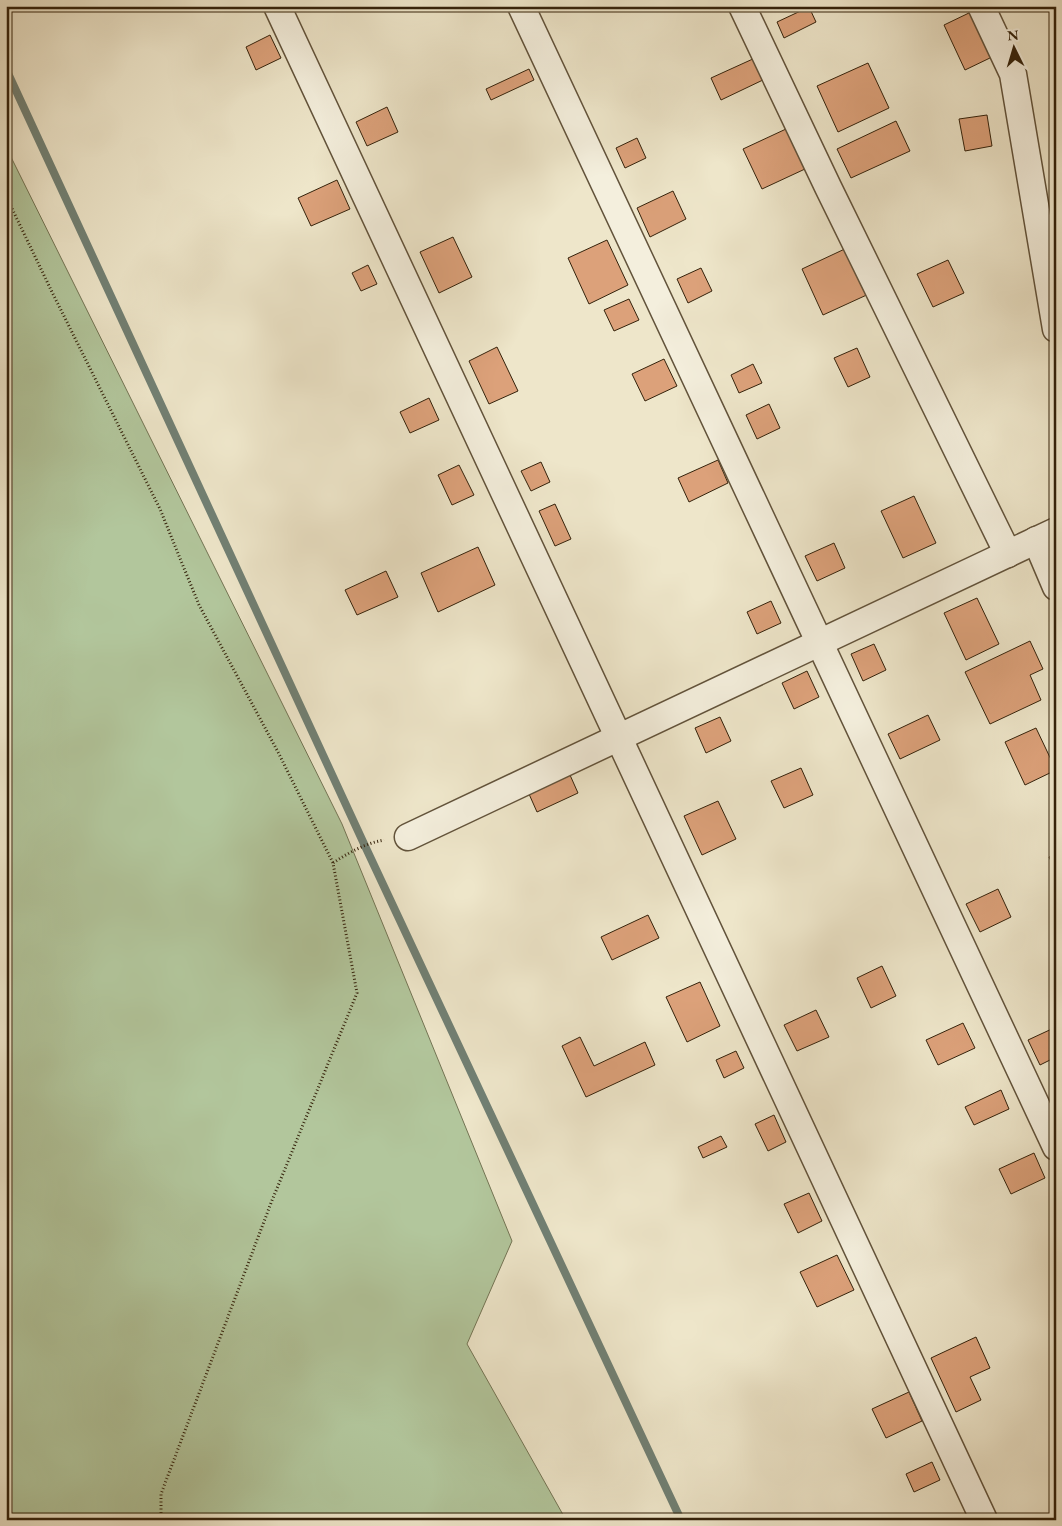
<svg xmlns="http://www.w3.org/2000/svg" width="1062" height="1526" viewBox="0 0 1062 1526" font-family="'EB Garamond',serif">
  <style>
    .green { fill: #b2c69c; stroke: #737454 }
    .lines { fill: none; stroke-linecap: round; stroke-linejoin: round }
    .stream { stroke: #718074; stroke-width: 8 }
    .building { fill: #dca17a; stroke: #34220b }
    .minor-casing { stroke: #62533b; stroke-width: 29 }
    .path { stroke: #34220b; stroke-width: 3; stroke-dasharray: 1 2.5; stroke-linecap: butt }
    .minor { stroke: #f4efdd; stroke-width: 26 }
  </style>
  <rect width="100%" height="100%" fill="#eee6ca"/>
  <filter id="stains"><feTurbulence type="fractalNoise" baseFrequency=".004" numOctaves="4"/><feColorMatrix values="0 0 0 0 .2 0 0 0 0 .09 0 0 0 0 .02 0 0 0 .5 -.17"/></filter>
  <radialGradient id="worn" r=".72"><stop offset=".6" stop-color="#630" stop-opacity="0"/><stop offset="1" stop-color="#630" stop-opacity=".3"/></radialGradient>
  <path class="green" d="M6 147 342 824 512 1241 467 1344 566 1520H6Z"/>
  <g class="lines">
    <path class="stream" d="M6 69 365 846 681 1520"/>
  </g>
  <g class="building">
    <path d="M809 7 816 22 784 38 777 22Z"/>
    <path d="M971 12 992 57 965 70 944 25Z"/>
    <path d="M270 35 281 58 256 70 246 47Z"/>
    <path d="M755 58 765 79 721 100 711 78Z"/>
    <path d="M868 63 889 108 838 132 817 86Z"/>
    <path d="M529 69 534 80 491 100 486 89Z"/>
    <path d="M387 107 398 132 367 146 356 122Z"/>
    <path d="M987 115 992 146 965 151 959 119Z"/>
    <path d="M896 121 910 151 851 178 837 149Z"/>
    <path d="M786 129 805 169 762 189 743 149Z"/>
    <path d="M637 138 646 158 625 168 616 148Z"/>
    <path d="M337 180 350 209 311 226 298 198Z"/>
    <path d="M673 191 686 219 650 237 637 208Z"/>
    <path d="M453 237 472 277 439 293 420 252Z"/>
    <path d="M607 240 628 285 589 304 568 258Z"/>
    <path d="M849 247 871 293 823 315 802 269Z"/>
    <path d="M948 260 964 293 933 307 917 274Z"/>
    <path d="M368 265 377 284 361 291 352 273Z"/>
    <path d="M701 268 712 291 688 303 677 279Z"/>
    <path d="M629 299 639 320 614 331 604 310Z"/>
    <path d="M497 347 518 391 489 404 469 361Z"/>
    <path d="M857 348 870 377 848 387 834 358Z"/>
    <path d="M664 359 677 386 645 401 632 374Z"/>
    <path d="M753 364 762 383 739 393 731 375Z"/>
    <path d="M429 398 439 420 410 433 400 412Z"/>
    <path d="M769 404 780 428 757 439 746 415Z"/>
    <path d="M718 460 728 483 689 502 678 478Z"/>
    <path d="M541 462 550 482 531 491 521 471Z"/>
    <path d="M459 465 474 495 452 505 438 475Z"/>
    <path d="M914 496 936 543 903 558 881 511Z"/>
    <path d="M555 504 571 539 555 546 539 511Z"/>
    <path d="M834 543 845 568 817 581 805 556Z"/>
    <path d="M478 547 495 585 438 612 421 573Z"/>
    <path d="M386 571 398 597 357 615 345 590Z"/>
    <path d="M977 598 999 644 966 660 944 613Z"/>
    <path d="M771 601 781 623 757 634 747 612Z"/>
    <path d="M1030 641 1043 669 1030 675 1041 700 990 724 965 672Z"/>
    <path d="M874 644 886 670 863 681 851 654Z"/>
    <path d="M807 671 819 697 794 709 782 683Z"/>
    <path d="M928 715 940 740 900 759 888 734Z"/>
    <path d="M720 717 731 741 706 753 695 728Z"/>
    <path d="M1036 728 1056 770 1025 785 1005 742Z"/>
    <path d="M801 768 813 795 784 808 771 781Z"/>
    <path d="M570 775 578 793 537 812 529 794Z"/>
    <path d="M718 801 736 839 702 855 684 816Z"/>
    <path d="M1056 854V871L1049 857Z"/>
    <path d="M998 889 1011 917 980 932 966 904Z"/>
    <path d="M648 915 659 938 612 960 601 937Z"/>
    <path d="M882 966 896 996 871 1008 857 978Z"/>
    <path d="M700 982 720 1026 687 1042 666 997Z"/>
    <path d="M816 1010 829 1037 797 1051 784 1025Z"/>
    <path d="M963 1023 975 1048 938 1065 926 1040Z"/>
    <path d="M1056 1027V1057L1040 1065 1028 1040Z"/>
    <path d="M580 1037 594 1066 645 1042 655 1065 586 1097 562 1046Z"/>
    <path d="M736 1051 744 1068 724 1078 716 1060Z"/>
    <path d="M1001 1090 1009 1109 974 1125 965 1107Z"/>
    <path d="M774 1115 786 1142 768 1151 755 1124Z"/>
    <path d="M721 1136 727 1147 703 1158 698 1147Z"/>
    <path d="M1034 1153 1045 1178 1011 1194 999 1169Z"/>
    <path d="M809 1193 822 1221 798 1233 784 1204Z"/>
    <path d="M837 1255 854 1290 817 1307 800 1272Z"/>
    <path d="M976 1337 990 1368 970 1377 981 1400 956 1412 931 1358Z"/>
    <path d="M909 1392 922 1421 886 1438 872 1409Z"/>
    <path d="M932 1462 940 1480 914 1492 906 1474Z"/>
    <path d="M1055 1512 1056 1520H1039Z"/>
  </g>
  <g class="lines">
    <defs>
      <g id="minor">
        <path d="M277 6 984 1520"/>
        <path d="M521 6 1056 1147"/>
        <path d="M742 6 828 187 1008 554"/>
        <path d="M981 6 1013 74 1056 329"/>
        <path d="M1036 540 1056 587"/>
        <path d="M408 837 1056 531"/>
      </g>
    </defs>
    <use href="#minor" class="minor-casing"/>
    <g class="path">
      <path d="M6 196 52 292 160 509 199 605 278 752 333 863"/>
      <path d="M161 1520V1494L271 1203 357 993 333 863C348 853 366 843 384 840"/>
    </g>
    <use href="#minor" class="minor"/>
  </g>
  <rect width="1062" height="1526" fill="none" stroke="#eee6ca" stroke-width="25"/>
  <rect x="8" y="8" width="1047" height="1511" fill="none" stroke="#34220b" stroke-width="2.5"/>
  <rect x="12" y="12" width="1037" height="1501" fill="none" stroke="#34220b"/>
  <g transform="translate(1014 48) rotate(355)" stroke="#f4efdd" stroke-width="4" paint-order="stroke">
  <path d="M0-4L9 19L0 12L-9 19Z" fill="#34220b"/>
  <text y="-8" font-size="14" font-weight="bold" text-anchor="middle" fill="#34220b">N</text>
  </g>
  <rect width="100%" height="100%" filter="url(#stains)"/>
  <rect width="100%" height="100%" fill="url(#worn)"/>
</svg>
